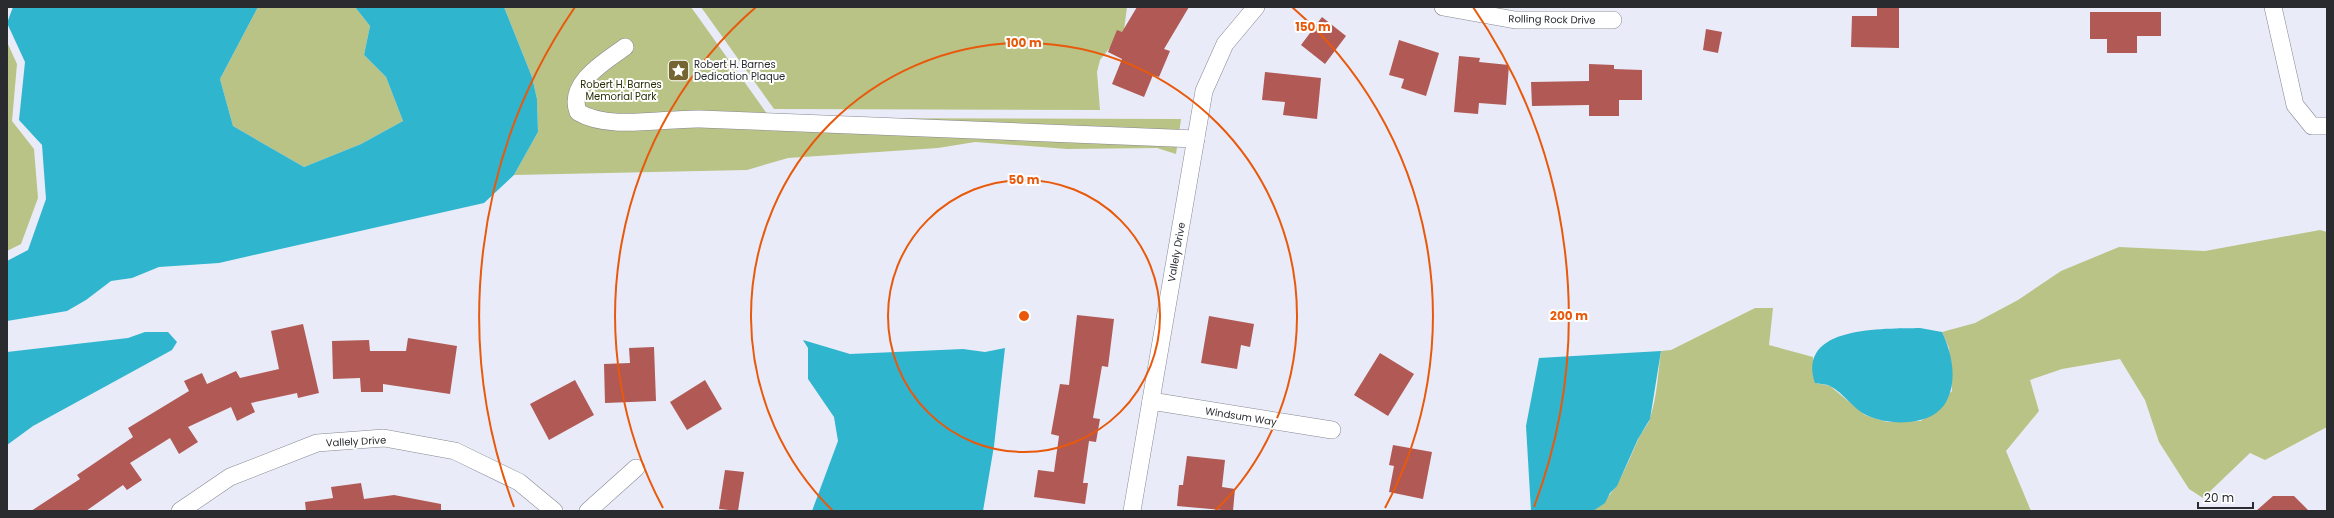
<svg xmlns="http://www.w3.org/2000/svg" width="2334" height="518" viewBox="0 0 2334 518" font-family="Poppins,sans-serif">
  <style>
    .green { fill: #b9c385 }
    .water { fill: #30b5cf }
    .building { fill: #b15955 }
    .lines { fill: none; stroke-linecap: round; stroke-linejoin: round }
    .minor-casing { stroke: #858892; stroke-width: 18 }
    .minor { stroke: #fff; stroke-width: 17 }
    .ring { fill: none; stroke: #e8590c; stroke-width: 2 }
    .labels { text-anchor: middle; stroke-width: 4; stroke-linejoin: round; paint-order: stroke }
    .street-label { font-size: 10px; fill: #292b2f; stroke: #fff }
    .poi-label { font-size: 10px; fill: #292b2f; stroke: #fff; text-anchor: start }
    .park-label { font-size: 10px; fill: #2b2f08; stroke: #fff }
    .centre { fill: #e8590c; stroke: #fff; stroke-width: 2 }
    .ring-label { font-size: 12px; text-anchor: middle; font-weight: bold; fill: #e8590c; stroke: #fff; stroke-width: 4; stroke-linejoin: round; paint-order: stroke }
  </style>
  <rect width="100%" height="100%" fill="#e9ecf8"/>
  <g class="green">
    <path d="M258 7H355L370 26 364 55 386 77 403 121 361 144 304 167 233 126 220 79Z"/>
    <path d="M504 7H691L770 118 1181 119 1176 154 1157 148 1067 149 975 142 938 148 788 158 747 170 514 175 538 132 537 99 532 77Z"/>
    <path d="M701 7H1127L1124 30 1100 60 1097 72 1100 110 774 109Z"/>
    <path d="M7 42 17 64 12 121 34 149 38 198 21 244 7 251Z"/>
    <path d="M2320 230 2327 232V427L2265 460 2250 453 2203 498 2189 489 2159 442 2145 400 2120 359 2062 369 2030 380 2039 411 2006 451 2031 511H1593C1617 494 1626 466 1638 440 1641 432 1648 426 1650 418 1657 397 1658 373 1661 351L1671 350 1755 308H1773L1769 345 1813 357V376L1816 383 1830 386 1865 415 1887 422 1921 421 1952 391 1949 348 1942 332 1975 323 2018 300 2061 271 2119 247 2205 251Z"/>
  </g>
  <g class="water">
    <path d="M13 7H258L220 79 233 126 304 167 361 144 403 121 386 77 364 55 370 26 355 7H504L532 77 537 99 538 132 514 175 484 203 219 263 159 267 132 278 111 281 86 300 67 311 7 321V261L28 250 46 199 42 145 19 120 25 62 7 23Z"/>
    <path d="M1920 328 1942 332C1952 353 1958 381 1946 402 1932 427 1889 426 1866 415 1852 408 1844 393 1830 386 1826 384 1820 384 1815 383 1796 325 1884 329 1920 328Z"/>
    <path d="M145 332H168L177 342 172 350 33 426 7 445V352L128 338Z"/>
    <path d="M803 340 850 354 963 349 985 352 1005 348 994 446 983 511H812L838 441 834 417 808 379V348Z"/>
    <path d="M1661 351 1650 419 1638 439 1617 486 1610 493 1605 503 1593 511H1531L1526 426 1539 358Z"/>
  </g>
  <g class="building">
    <path d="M1137 7H1189L1164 49 1170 51 1159 77 1153 75 1144 97 1112 84 1122 59 1108 52 1117 30 1122 32Z"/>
    <path d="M1877 7H1899V48L1851 47 1852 16H1877Z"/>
    <path d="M2090 12H2161V36H2137V53H2107V39H2090Z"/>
    <path d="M1322 17 1346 36 1325 64 1301 45Z"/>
    <path d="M1706 29 1722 32 1718 53 1703 50Z"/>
    <path d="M1399 40 1439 53 1426 96 1401 88 1404 79 1389 75Z"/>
    <path d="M1459 56 1480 58 1479 62 1509 65 1506 105 1479 103 1478 114 1454 112Z"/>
    <path d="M1589 64 1614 65V69L1642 70V100H1619V116H1589V105L1532 106 1531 82 1589 81Z"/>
    <path d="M1265 72 1321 78 1317 119 1283 115 1285 102 1262 100Z"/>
    <path d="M1077 315 1114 319 1108 367 1102 366 1093 418 1100 419 1096 442 1089 441 1083 483H1088L1085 504 1034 497 1038 470 1054 472 1059 436 1051 434 1060 384 1069 385Z"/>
    <path d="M1209 316 1254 324 1250 347 1241 345 1237 369 1201 363Z"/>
    <path d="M303 324 319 393 298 398 297 393 251 403 255 412 237 421 231 407 188 427 198 442 179 454 170 438 130 463 142 480 127 490 123 485 86 511H31L80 479 77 475 133 437 128 428 189 391 184 381 202 373 207 384 236 371 240 378 279 369 271 331Z"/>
    <path d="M408 338 457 346 450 394 383 384V392H361L360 378 333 379 332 341 369 340 370 351H406Z"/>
    <path d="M654 347 656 401 605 403 604 364 630 363 629 348Z"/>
    <path d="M1380 353 1414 374 1388 416 1354 395Z"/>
    <path d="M575 380 594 415 549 440 530 404Z"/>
    <path d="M705 380 722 409 687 430 670 402Z"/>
    <path d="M1393 445 1432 452 1423 499 1389 492 1394 466 1389 465Z"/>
    <path d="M1187 456 1225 460 1222 487 1235 489 1233 511 1177 506 1179 485H1183Z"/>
    <path d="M725 470 744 472 738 511 719 509Z"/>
    <path d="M361 483 364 499 394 495 441 504V511H306L305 502 333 498 331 487Z"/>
    <path d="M2273 496H2294L2309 511H2256Z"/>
  </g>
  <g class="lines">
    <defs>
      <g id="minor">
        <path d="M1443 7 1515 20H1613"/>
        <path d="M2273 7 2295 105 2312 126H2327"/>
        <path d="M625 47C606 61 567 83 578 112 609 131 664 118 700 119 866 126 1031 133 1196 139"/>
        <path d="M1151 401 1332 430"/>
        <path d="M180 511 230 477 317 443 384 438 455 451 519 482 554 511"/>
        <path d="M588 511 636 468"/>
        <path d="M1132 511 1204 91 1225 44 1256 7"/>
      </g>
    </defs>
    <use href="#minor" class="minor-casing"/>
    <use href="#minor" class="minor"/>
  </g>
  <g class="ring">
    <circle cx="1024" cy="316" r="136"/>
    <path d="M833 511A273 273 0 1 1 1215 511"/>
    <path d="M663 508A409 409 0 0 1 756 7M1292 7A409 409 0 0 1 1385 508"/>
    <path d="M514 507A545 545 0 0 1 575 7M1473 7A545 545 0 0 1 1534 507"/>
  </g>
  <defs>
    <symbol id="sight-square" viewBox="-11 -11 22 22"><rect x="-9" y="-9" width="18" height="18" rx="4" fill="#756532" stroke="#fff"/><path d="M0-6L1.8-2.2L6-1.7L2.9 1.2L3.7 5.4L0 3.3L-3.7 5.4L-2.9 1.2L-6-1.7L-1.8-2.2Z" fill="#fff"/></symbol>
  </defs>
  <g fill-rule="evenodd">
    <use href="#sight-square" x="666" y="58" width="25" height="25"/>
  </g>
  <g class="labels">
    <g class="street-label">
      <text transform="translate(1552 19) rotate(1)" y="4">Rolling Rock Drive</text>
      <text transform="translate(1176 252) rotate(-80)" y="4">Vallely Drive</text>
      <text transform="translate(1241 416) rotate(9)" y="4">Windsum Way</text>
      <text transform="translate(356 441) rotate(-3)" y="4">Vallely Drive</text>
    </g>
    <g class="poi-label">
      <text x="694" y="68">Robert H. Barnes<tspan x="694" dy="12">Dedication Plaque</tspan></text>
    </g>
    <g class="park-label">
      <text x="621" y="88">Robert H. Barnes<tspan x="621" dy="12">Memorial Park</tspan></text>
    </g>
  </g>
  <circle cx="1024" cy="316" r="6" class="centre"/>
  <g class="ring-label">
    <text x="1313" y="31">150 m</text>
    <text x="1024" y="47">100 m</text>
    <text x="1024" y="184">50 m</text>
    <text x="1569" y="320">200 m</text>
  </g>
  <rect width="2334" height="518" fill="none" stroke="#292b2f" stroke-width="16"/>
  <path d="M2198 502v6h55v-6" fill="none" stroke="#292b2f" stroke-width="2"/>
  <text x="2204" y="502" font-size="12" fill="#292b2f" stroke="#ffffff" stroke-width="3" paint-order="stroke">20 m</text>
</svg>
